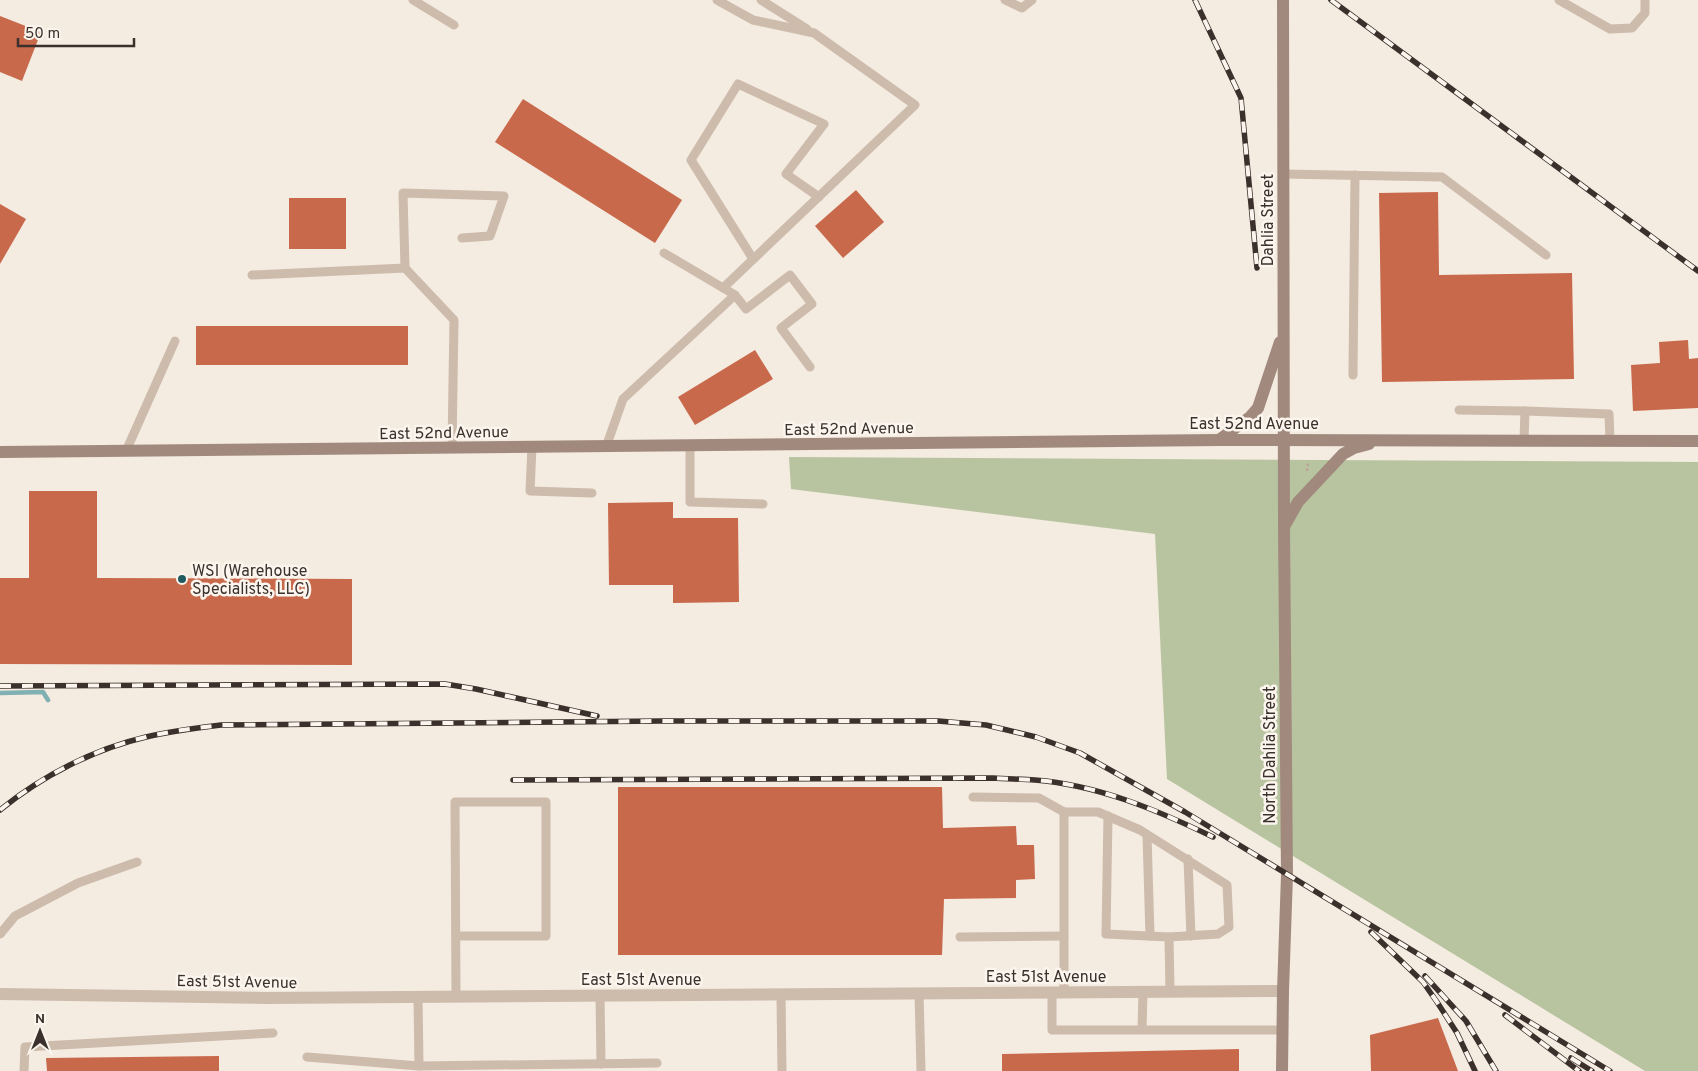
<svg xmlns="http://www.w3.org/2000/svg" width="1698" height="1071" viewBox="0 0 1698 1071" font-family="Overpass,sans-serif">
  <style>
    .green { fill: #b8c4a0 }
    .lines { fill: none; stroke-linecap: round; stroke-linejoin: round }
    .stream { stroke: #7fb0b2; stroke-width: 4.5 }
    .building { fill: #c8694b }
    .path { stroke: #b9a596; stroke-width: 2.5; stroke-dasharray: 2.5 2.5; stroke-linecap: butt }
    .lane { stroke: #cdbbac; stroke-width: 9 }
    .street { stroke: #cdbbac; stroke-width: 12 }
    .secondary { stroke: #a18a7d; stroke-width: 12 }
    .rail-casing { stroke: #3b302b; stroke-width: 5.5 }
    .rail { stroke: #fbf5ee; stroke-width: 4; stroke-dasharray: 11; stroke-linecap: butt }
    .poi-dot { fill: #1f5a5e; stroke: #fbf5ee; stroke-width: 2 }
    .labels { text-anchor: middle; stroke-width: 5; stroke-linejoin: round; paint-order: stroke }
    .street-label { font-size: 16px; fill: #3b302b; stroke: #fbf5ee }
    .poi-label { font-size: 16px; fill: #3b302b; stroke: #fbf5ee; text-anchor: start }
  </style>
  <rect width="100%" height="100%" fill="#f4ebe1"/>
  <path class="green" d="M789 457 1698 462V1071H1645L1167 779 1155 534 791 489Z"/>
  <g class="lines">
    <path class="stream" d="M0 693 43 692 48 700"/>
  </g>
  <g class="building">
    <path d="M0 16 41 32 22 81 0 72Z"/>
    <path d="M523 99 682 200 655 243 495 142Z"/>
    <path d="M856 190 884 222 843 258 815 226Z"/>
    <path d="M1438 192 1439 275 1572 273 1574 379 1382 382 1379 193Z"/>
    <rect x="289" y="198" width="57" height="51"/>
    <path d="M0 204 26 219 0 264Z"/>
    <rect x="196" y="326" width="212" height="39"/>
    <path d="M1688 340 1689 359 1698 358V408L1633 411 1631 365 1660 363 1659 342Z"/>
    <path d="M755 350 773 379 695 425 678 397Z"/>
    <path d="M29 491H97V578L352 579V665L0 664V578H29Z"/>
    <path d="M673 502V518H738L739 602 673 603V585H609L608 503Z"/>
    <path d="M618 787H942L943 828 1016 826 1017 845H1034L1035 879 1016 880V898L944 899 942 955H618Z"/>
    <path d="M1438 1018 1458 1071H1371L1370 1035Z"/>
    <path d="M1239 1049V1071H1002V1054Z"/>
    <path d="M219 1056V1071H47L46 1058Z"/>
  </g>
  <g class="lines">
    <path class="path" d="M1307 471 1308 463"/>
    <g class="lane">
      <path d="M413 0 454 25"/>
      <path d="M717 0 753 20 814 33 915 105 723 288"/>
      <path d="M761 0 807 29"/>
      <path d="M1005 0 1022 8 1032 0"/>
      <path d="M1559 0 1610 29 1632 28 1645 13V0"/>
      <path d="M1283 174 1442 177 1546 255"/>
      <path d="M753 259 691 160 738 84 824 124 786 174 819 197"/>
      <path d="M405 268 403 193 504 196 490 236 462 238"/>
      <path d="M252 275 405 268 454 320 452 448"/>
      <path d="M735 295 746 309 790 275 812 304 781 328 810 367"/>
      <path d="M1353 375 1355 175"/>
      <path d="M1459 410 1525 411 1524 440"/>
      <path d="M1525 411 1609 414 1610 441"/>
      <path d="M690 446V502L763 504"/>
      <path d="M532 447 530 491 592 493"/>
      <path d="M606 447 623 399 735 295 664 253"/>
      <path d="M126 451 175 341"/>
      <path d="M973 797 1039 798 1064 812"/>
      <path d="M1108 816 1106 934 1169 937"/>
      <path d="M1147 835 1150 936"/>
      <path d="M1188 859 1191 936"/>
      <path d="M0 934 15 916 78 883 137 862"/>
      <path d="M456 936H546V802H455L456 997"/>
      <path d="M960 937 1064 936"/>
      <path d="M919 993 921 1071"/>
      <path d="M1052 993V1030H1283"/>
      <path d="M1064 993V812H1098L1140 830 1227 885 1229 927 1218 934 1169 937 1170 992"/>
      <path d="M781 995 782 1071"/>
      <path d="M600 996 601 1064"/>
      <path d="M418 997 419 1066"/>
      <path d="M1142 1029 1143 992"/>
      <path d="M307 1057 419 1066 657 1063"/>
      <path d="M24 1071 25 1047 273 1033"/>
    </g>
    <path class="street" d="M0 994 266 998 1283 991"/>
    <g class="secondary">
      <path d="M1219 440 1250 417 1258 408 1280 342"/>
      <path d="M0 452 1219 440 1698 441"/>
      <path d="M1285 525 1298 502 1343 454 1354 448 1369 444"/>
      <path d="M1282 1071 1283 991 1287 875 1284 527 1283 0"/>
    </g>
    <defs>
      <g id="rail">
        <path d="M1195 0 1241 98 1257 268"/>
        <path d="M1331 0 1698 271"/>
        <path d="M0 686 445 684 476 689 597 716"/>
        <path d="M513 780 993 778C1007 779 1021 779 1035 780 1098 785 1157 810 1213 837"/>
        <path d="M0 810C42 776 94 749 146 737 171 731 196 728 221 725L662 721H938L986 725 1036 737 1080 753 1185 812 1610 1071"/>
        <path d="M1371 932 1423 982 1437 1002 1457 1033 1475 1071"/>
        <path d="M1425 976 1466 1021 1496 1071"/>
        <path d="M1505 1015 1579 1071"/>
        <path d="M1571 1058 1592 1071"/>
      </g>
    </defs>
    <use href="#rail" class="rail-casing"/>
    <use href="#rail" class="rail"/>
  </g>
  <circle class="poi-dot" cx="182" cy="579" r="5"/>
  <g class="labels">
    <g class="street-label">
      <text transform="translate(1267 220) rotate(-90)" y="6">Dahlia Street</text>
      <text x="1254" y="429">East 52nd Avenue</text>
      <text transform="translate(849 428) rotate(-1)" y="6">East 52nd Avenue</text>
      <text transform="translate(444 432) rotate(-1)" y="6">East 52nd Avenue</text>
      <text transform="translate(1269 755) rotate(-90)" y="6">North Dahlia Street</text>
      <text x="1046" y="982">East 51st Avenue</text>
      <text x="641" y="985">East 51st Avenue</text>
      <text transform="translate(237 981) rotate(1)" y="6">East 51st Avenue</text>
    </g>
    <g class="poi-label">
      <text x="192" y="576">WSI (Warehouse<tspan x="192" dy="18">Specialists, LLC)</tspan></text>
    </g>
  </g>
  <g transform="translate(40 1031)" stroke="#fbf5ee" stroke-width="4" paint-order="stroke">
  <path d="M0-4L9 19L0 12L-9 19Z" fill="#3b302b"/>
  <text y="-8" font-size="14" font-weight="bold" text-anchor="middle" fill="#3b302b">N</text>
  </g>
  <path d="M18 38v8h116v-8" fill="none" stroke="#3b302b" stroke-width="2.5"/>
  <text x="25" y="38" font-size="15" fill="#3b302b" stroke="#fbf5ee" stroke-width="4" paint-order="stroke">50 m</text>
</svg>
